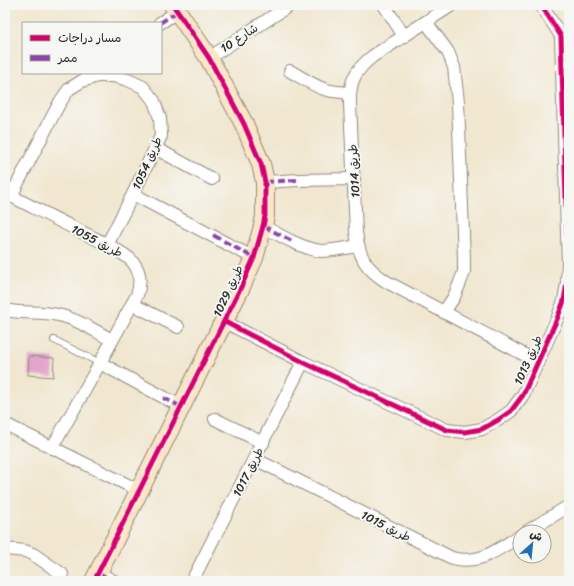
<svg xmlns="http://www.w3.org/2000/svg" width="574" height="586" viewBox="0 0 574 586" font-family="Sriracha,'Playpen Sans Arabic',sans-serif">
  <style>
    .building { fill: #e3a5cd }
    .lines { fill: none; stroke-linecap: round; stroke-linejoin: round }
    .lane-casing { stroke: #8e897e; stroke-width: 8 }
    .street-casing { stroke: #8e897e; stroke-width: 14 }
    .secondary-casing { stroke: #8e897e; stroke-width: 20 }
    .lane { stroke: #fff; stroke-width: 6 }
    .street { stroke: #fff; stroke-width: 12 }
    .secondary { stroke: #fce5c4; stroke-width: 18 }
    .quiet { stroke: #8e44ad; stroke-width: 4; stroke-dasharray: 8 4; stroke-linecap: butt }
    .cycleway-casing { stroke: #f6f6f2; stroke-width: 8 }
    .cycleway { stroke: #d6006c; stroke-width: 5 }
    .labels { text-anchor: middle; stroke-width: 4; stroke-linejoin: round; paint-order: stroke }
    .street-label { font-size: 12px; fill: #2b2b2b; stroke: #f6f6f2 }
  </style>
  <rect width="100%" height="100%" fill="#f6f6f2"/>
  <filter id="ink" filterUnits="userSpaceOnUse"><feTurbulence type="fractalNoise" baseFrequency=".025" numOctaves="2"/><feDisplacementMap in="SourceGraphic" scale="8" xChannelSelector="R" yChannelSelector="G"/><feConvolveMatrix kernelMatrix="1 2 1 2 8 2 1 2 1" color-interpolation-filters="sRGB"/></filter>
  <filter id="wash" filterUnits="userSpaceOnUse"><feTurbulence type="fractalNoise" baseFrequency=".012" numOctaves="4" result="noise"/><feDisplacementMap in="SourceGraphic" scale="16" xChannelSelector="R" yChannelSelector="G"/><feGaussianBlur stdDeviation="0.9" result="paint"/><feColorMatrix in="noise" values="0 0 0 0 0 0 0 0 0 0 0 0 0 0 0 0 0 1.4 0 .05"/><feComposite in="paint" operator="in"/></filter>
  <g filter="url(#wash)">
    <rect width="100%" height="100%" fill="#f1e7d0"/>
    <g id="blocks">
      <path class="building" d="M29 356 54 358 53 377 28 375Z"/>
    </g>
  </g>
  <g filter="url(#ink)">
    <use href="#blocks" fill-opacity="0" stroke="#8e897e" stroke-width="1"/>
    <g class="lines">
      <defs>
        <path id="lane" d="M54 340 100 363"/>
        <g id="street">
          <path d="M384 5 404 36"/>
          <path d="M452 5 373 56C355 70 349 82 350 104L356 232C359 257 365 268 387 282L538 362"/>
          <path d="M426 22 448 52 454 67 458 102 464 259V272L459 285 454 297 444 312"/>
          <path d="M160 23 177 12"/>
          <path d="M209 58 290 5"/>
          <path d="M290 71C301 77 312 85 324 89 332 92 341 92 350 93"/>
          <path d="M155 148 212 179"/>
          <path d="M265 182 299 180 354 179"/>
          <path d="M5 193C33 207 61 222 90 236 102 242 122 251 132 261 141 271 141 283 137 295L100 363 52 448"/>
          <path d="M133 194 254 258"/>
          <path d="M11 196 60 102 69 89 82 81 97 76H113L128 80 143 87 154 101 160 118 161 136 133 194 107 245"/>
          <path d="M263 226C279 235 303 249 321 251 333 251 346 248 358 246"/>
          <path d="M132 304 178 327"/>
          <path d="M5 310C22 314 41 311 58 315 77 319 95 331 112 340"/>
          <path d="M225 322 303 362 447 430 465 432 482 429 498 420 511 411 523 395 557 319 564 301 567 283 568 264 561 36 541 5"/>
          <path d="M100 363 182 407"/>
          <path d="M215 419 263 443"/>
          <path d="M5 424 140 491"/>
          <path d="M255 459 452 558C481 565 496 550 520 536"/>
          <path d="M526 532 569 506"/>
          <path d="M5 549 25 551 33 554 62 574"/>
          <path d="M98 573 114 581"/>
          <path d="M192 581 303 362"/>
        </g>
        <path id="secondary" d="M94 581 241 287 254 258 263 226 265 216V182L261 164 244 124 209 58 173 5"/>
      </defs>
      <use href="#lane" class="lane-casing"/>
      <use href="#street" class="street-casing"/>
      <use href="#secondary" class="secondary-casing"/>
      <use href="#lane" class="lane"/>
      <use href="#street" class="street"/>
      <use href="#secondary" class="secondary"/>
      <g class="quiet">
        <path d="M160 23 177 12"/>
        <path d="M265 182 299 180"/>
        <path d="M263 226 294 242"/>
        <path d="M213 235 254 258"/>
        <path d="M163 398 182 407"/>
        <path d="M98 573 114 581"/>
      </g>
      <defs>
        <g id="cycleway">
          <path d="M225 322 303 362 447 430 465 432 482 429 498 420 511 411 523 395 557 319 564 301 567 283 568 264 561 36 541 5"/>
          <path d="M94 581 241 287 254 258 263 226 265 216V182L261 164 244 124 209 58 173 5"/>
        </g>
      </defs>
      <use href="#cycleway" class="cycleway-casing"/>
      <use href="#cycleway" class="cycleway"/>
    </g>
  </g>
  <g class="labels">
    <g class="street-label">
      <text transform="translate(239 38) rotate(-33)" y="4">شارع 10</text>
      <text transform="translate(147 163) rotate(-66)" y="4">طريق 1054</text>
      <text transform="translate(354 171) rotate(-93)" y="4">طريق 1014</text>
      <text transform="translate(97 241) rotate(28)" y="4">طريق 1055</text>
      <text transform="translate(228 291) rotate(-65)" y="4">طريق 1029</text>
      <text transform="translate(528 360) rotate(-66)" y="4">طريق 1013</text>
      <text transform="translate(248 472) rotate(-63)" y="4">طريق 1017</text>
      <text transform="translate(386 526) rotate(27)" y="4">طريق 1015</text>
    </g>
  </g>
  <rect width="574" height="586" fill="none" stroke="#f6f6f2" stroke-width="20"/>
  <rect x="22" y="22" width="140" height="52" fill="#f6f6f2" stroke="#a5a5a2"/>
  <rect x="30" y="35" width="20" height="6" fill="#d6006c" stroke="#a5a5a2"/>
  <text x="58" y="42" font-size="12" fill="#2b2b2b">مسار دراجات</text>
  <rect x="30" y="55" width="20" height="6" fill="#8e44ad" stroke="#a5a5a2"/>
  <text x="58" y="62" font-size="12" fill="#2b2b2b">ممر</text>
  <g transform="translate(532 544) rotate(27)"><circle r="19" fill="#f6f6f2" stroke="#a5a5a2"/>
  <path d="M0-3L7 15L0 10L-7 15Z" fill="#1f6fb2"/>
  <text y="-6" font-size="11" font-weight="bold" text-anchor="middle" fill="#2b2b2b">ش</text>
  </g>
</svg>
